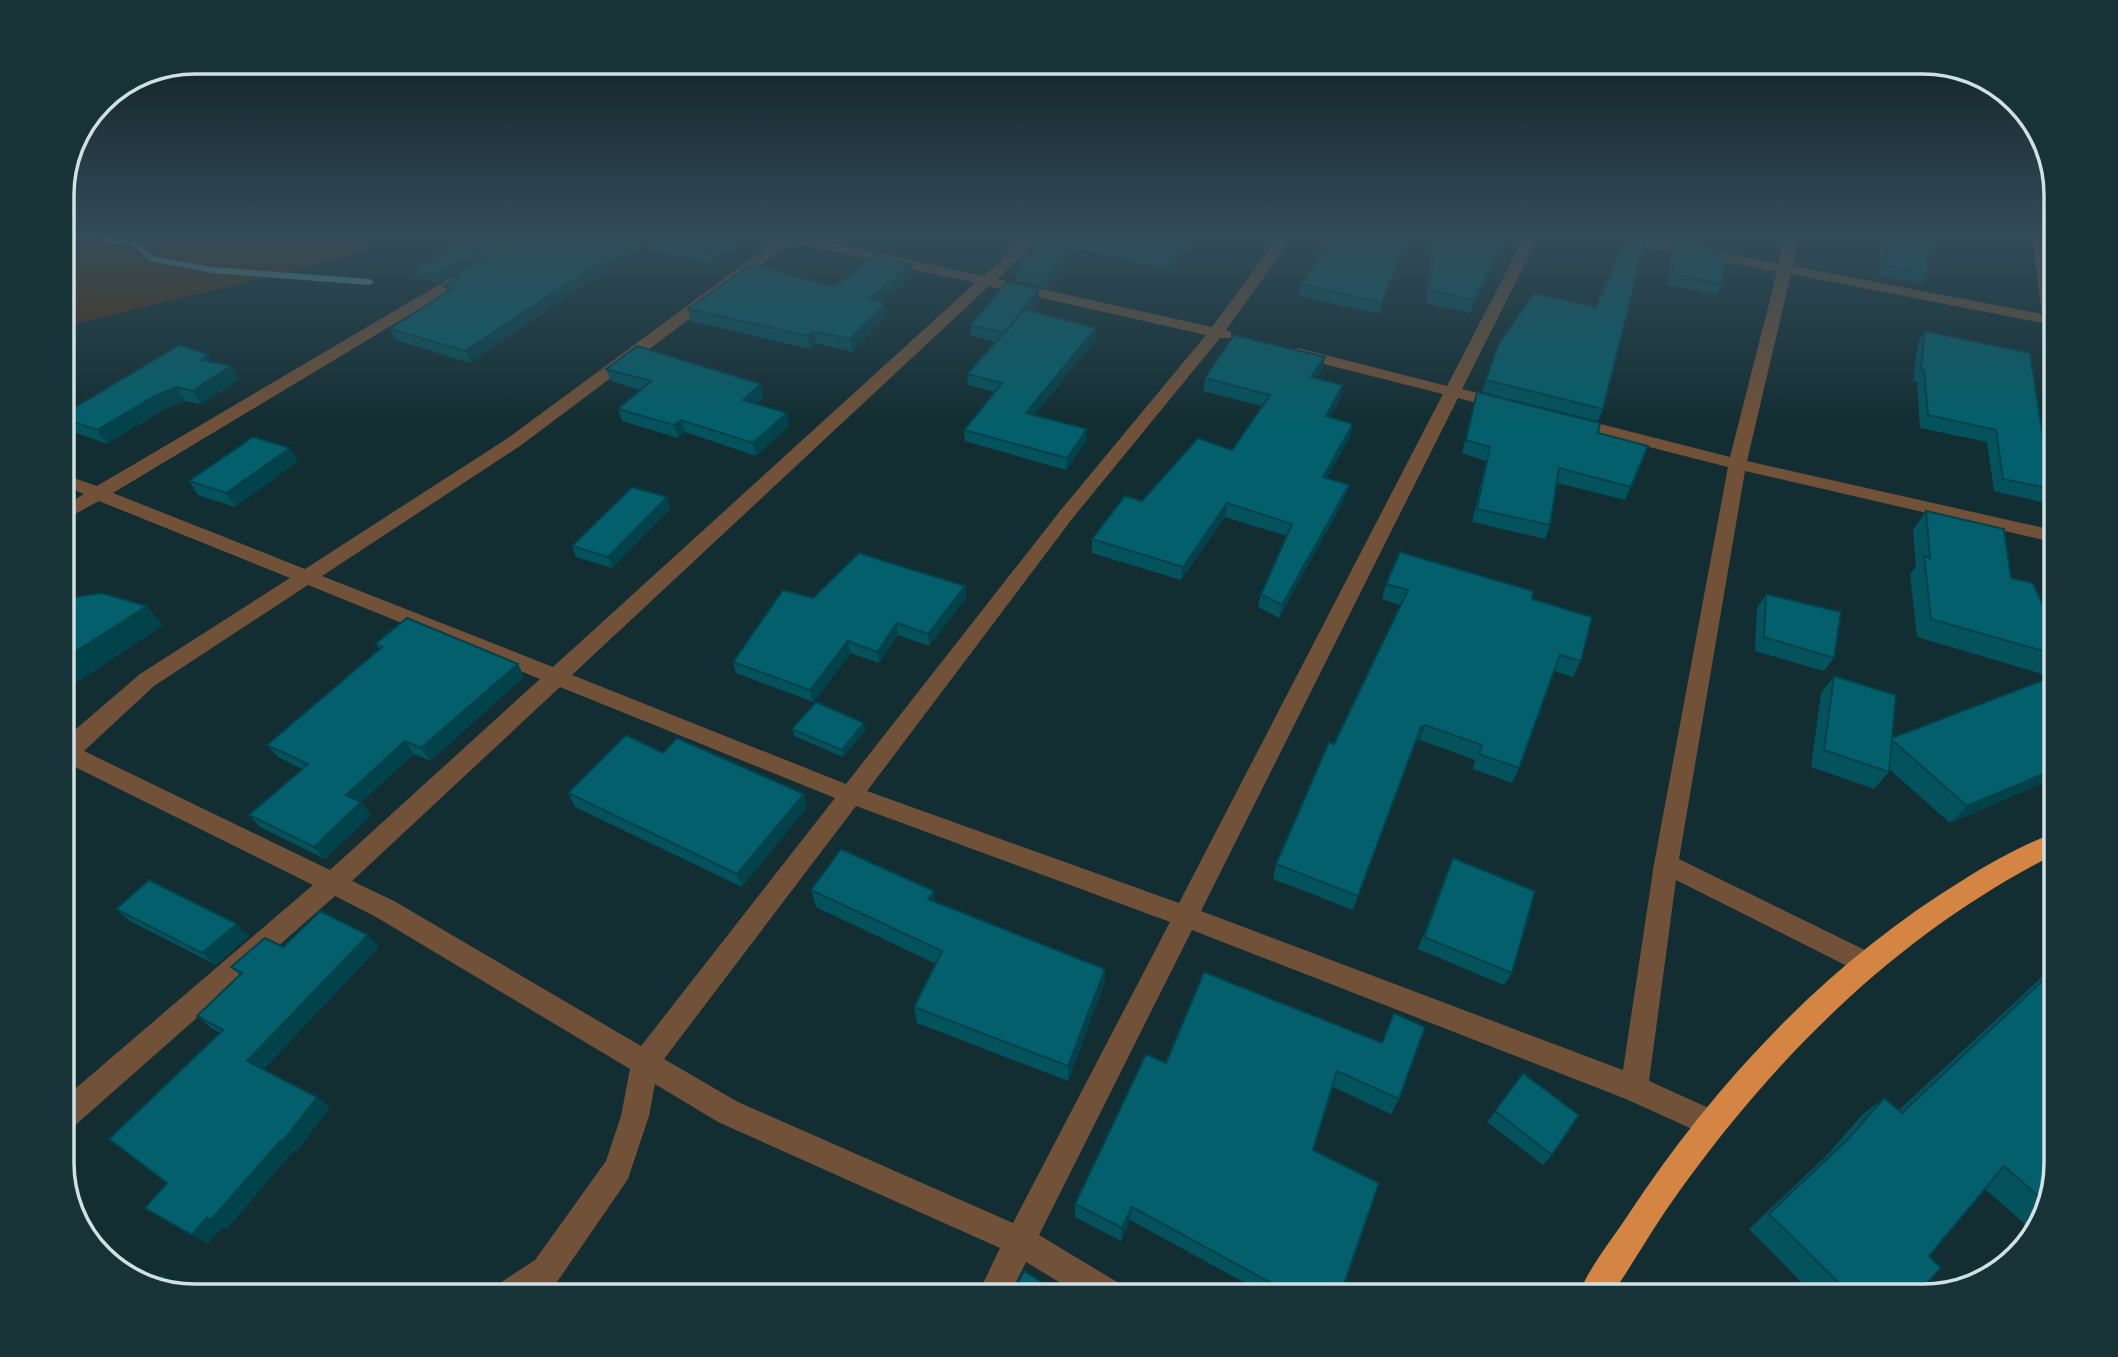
<svg xmlns="http://www.w3.org/2000/svg" width="2118" height="1357" viewBox="0 0 2118 1357" font-family="Lato,sans-serif">
  <style>
    .green { fill: #552f0f }
    .lines { fill: none; stroke-linecap: round; stroke-linejoin: round }
    .stream { fill: #5d97a0; fill-rule: evenodd }
    .street { fill: #715138; fill-rule: evenodd }
    .highway { fill: #d48443; fill-rule: evenodd }
    .wall { fill: #03525c }
    .shaded-wall { fill: #02424b }
    .building { fill: #035f6b; stroke: #02424b; stroke-width: 2 }
    .rim { fill: none; stroke: #d1e0e3; stroke-width: 3.5 }
  </style>
  <rect width="100%" height="100%" fill="#122e32"/>
  <path class="green" d="M62 236H387L342 259 62 327Z"/>
  <g class="lines">
    <path class="stream" d="M65 236H90L135 242 156 257 212 267 370 279 374 282 370 285 212 273 150 261 133 246 69 238Z"/>
    <path class="street" d="M777 236H803L983 276 1027 236H1042L997 279 1212 327 1279 236H1293L1226 330 1231 332V338H1220L1072 519 867 791 1179 903 1443 394 1292 356 1290 353 1298 348 1447 386 1525 236H1539L1462 389 1507 400 1509 404 1501 409 1458 398 1201 911 1623 1070 1654 864 1728 467 1567 426 1565 422 1573 417 1730 457 1777 272 1612 240 1605 236H1634L1779 264 1783 236H1797L1793 266 2042 314 2032 236H2046L2057 313V376L2049 371 2043 323 1791 274 1747 461 2057 531V543L1745 471 1679 859 1877 956 1881 964 1877 972 1868 976 1859 972 1676 880 1649 1081 1722 1114 1726 1124 1722 1134 1712 1138 1626 1099 1192 930 1039 1235 1122 1285 1126 1296H1082L1026 1262 1009 1296H977L1000 1248 718 1122 655 1084 649 1116 628 1179 557 1282 536 1296H493L497 1285 535 1260 606 1161 621 1116 630 1069 376 917 335 896 72 1128 62 1132V1100L313 885 69 764 62 766V741L140 674 290 578 99 501 62 521V507L84 494 62 485V474L97 486 464 270H474V276L113 493 305 569 508 438 779 238ZM792 242 975 283 553 667 322 576 520 446ZM989 286 1206 335 1060 511 846 784 572 675ZM308 585 540 679 330 870 84 751 154 686ZM560 687 835 798 641 1046 394 901 352 881ZM856 806 1170 922 1013 1223 738 1102 664 1059Z"/>
    <path class="highway" d="M2057 832V853C1901 932 1779 1052 1678 1193 1654 1226 1634 1262 1611 1296H1578C1589 1267 1611 1241 1628 1215 1715 1083 1827 963 1963 880 1992 862 2024 844 2057 832Z"/>
  </g>
  <g class="wall">
    <path d="M647 236H744L745 239 711 264 650 249Z"/>
    <path d="M1045 236H1200L1172 271 1078 249V251L1048 288 1017 281V269Z"/>
    <path d="M1299 236H1409L1379 314 1299 296 1301 284 1329 244Z"/>
    <path d="M1433 236H1509L1470 313 1426 303Z"/>
    <path d="M1882 236H1928V274L1922 284 1878 275Z"/>
    <path d="M503 237 506 243 438 283 415 276 412 270Z"/>
    <path d="M635 238 638 249 470 363 396 340 390 329 447 292 444 286 455 280 453 277Z"/>
    <path d="M1675 243 1722 284 1717 295 1668 285 1670 254Z"/>
    <path d="M911 265 912 277 882 302 886 303 887 316 852 352 816 343 810 349 691 321 688 309 834 287Z"/>
    <path d="M1039 289V300L1030 311 1096 339 1034 415 1087 429V441L1066 470 965 441 964 430 995 392 968 385 967 374 996 342 971 336 970 325Z"/>
    <path d="M1925 331 2051 489 2041 502 1994 491 1987 442 1920 428 1917 382 1913 381 1918 343Z"/>
    <path d="M1499 343 1603 409 1598 421 1482 392Z"/>
    <path d="M214 363 231 366 239 380 201 404 185 401 163 410 107 444 69 430 62 421V415Z"/>
    <path d="M606 369 764 397 756 404 787 413 789 426 756 456 685 432 678 438 622 421 618 409 640 390 611 381Z"/>
    <path d="M1322 370 1316 378 1343 385 1340 398 1330 417 1353 424 1350 437 1327 478 1345 498 1279 618 1258 607 1261 594 1287 536 1225 517 1181 580 1092 553V539L1142 501 1232 450 1262 406 1203 391 1205 378Z"/>
    <path d="M1477 392 1598 433 1631 487 1625 500 1557 483 1550 525 1545 539 1472 522 1486 461 1462 453Z"/>
    <path d="M298 461 235 507 198 495 189 481Z"/>
    <path d="M671 508 612 568 576 557 572 546Z"/>
    <path d="M1926 511 2011 578 2057 636V668L2049 676 1917 637 1910 574 1916 567 1913 530Z"/>
    <path d="M1386 584 1532 599 1581 661 1573 677 1554 671 1519 768 1512 783 1473 769 1475 760 1420 740 1416 742 1353 910 1273 879 1276 864 1400 605 1382 599Z"/>
    <path d="M965 586 966 598 929 646 898 635 879 663 851 653 813 702 736 673 733 662 813 598Z"/>
    <path d="M1766 594 1834 658 1824 671 1755 651 1757 608Z"/>
    <path d="M375 644 518 664 524 677 430 761 414 754 361 802 371 815 325 859 260 827 249 815 302 769 278 757 267 745 379 649Z"/>
    <path d="M1834 676 1892 738 2057 777 1950 823 1889 769V772L1874 789 1811 767 1821 693Z"/>
    <path d="M792 729 866 730 843 757 794 736Z"/>
    <path d="M663 753 804 794 807 807 742 887 575 807 568 793Z"/>
    <path d="M1453 858 1512 973 1504 985 1418 949 1447 871Z"/>
    <path d="M811 890 935 902 1105 969 1104 985 1068 1081 917 1023 914 1007 936 964 816 907Z"/>
    <path d="M116 909 249 936 216 965 130 921Z"/>
    <path d="M2057 929V937L2052 932Z"/>
    <path d="M368 935 379 947 264 1069 330 1107 297 1151 294 1150 227 1229 222 1227 208 1244 167 1183 220 1033 211 1028 197 1016 240 975 231 967 283 947Z"/>
    <path d="M2057 963V1163L2035 1233 1985 1189 1929 1256 1915 1296H1815L1749 1229 1826 1156 1862 1115 1884 1098 1899 1110Z"/>
    <path d="M1394 1013 1399 1099 1391 1114 1333 1087 1313 1150 1340 1296H1269L1130 1220 1121 1241 1075 1217V1204L1166 1063 1381 1043Z"/>
    <path d="M1523 1073 1552 1155 1543 1165 1487 1122Z"/>
  </g>
  <g class="shaded-wall">
    <path d="M728 236H744L745 239 711 264 708 251Z"/>
    <path d="M1192 236H1200L1172 271 1173 260Z"/>
    <path d="M1407 236H1409L1379 314 1382 303Z"/>
    <path d="M1506 236H1509L1470 313 1474 300Z"/>
    <path d="M503 237 506 243 438 283 435 276Z"/>
    <path d="M635 238 638 249 470 363 465 351Z"/>
    <path d="M1078 239V251L1048 288V276Z"/>
    <path d="M911 265 912 277 870 312 869 299Z"/>
    <path d="M1039 289V300L1005 342V332Z"/>
    <path d="M886 303 887 316 852 352 850 339Z"/>
    <path d="M1096 328V339L1027 424 1026 413Z"/>
    <path d="M813 331 816 343 810 349 808 336Z"/>
    <path d="M208 354 217 367 202 360Z"/>
    <path d="M1325 357 1322 370 1309 390 1311 377Z"/>
    <path d="M231 366 239 380 201 404 192 391Z"/>
    <path d="M761 384 764 397 746 413 743 400Z"/>
    <path d="M1343 385 1340 398 1323 430 1326 416Z"/>
    <path d="M176 387 185 401 163 410 107 444 97 430 153 397Z"/>
    <path d="M787 413 789 426 756 456 753 443Z"/>
    <path d="M681 420 685 432 678 438 674 425Z"/>
    <path d="M1353 424 1350 437 1320 490 1323 477Z"/>
    <path d="M1087 429V441L1066 470 1067 458Z"/>
    <path d="M290 448 298 461 235 507 226 493Z"/>
    <path d="M1349 485 1345 498 1279 618 1282 605Z"/>
    <path d="M667 497 671 508 612 568 608 557Z"/>
    <path d="M1227 503 1225 517 1181 580 1183 567Z"/>
    <path d="M965 586 966 598 929 646 928 634Z"/>
    <path d="M147 606 163 626 62 692V660Z"/>
    <path d="M897 623 898 635 879 663 877 652Z"/>
    <path d="M848 641 851 653 813 702 810 690Z"/>
    <path d="M518 664 524 677 430 761 421 748Z"/>
    <path d="M864 723 866 730 843 757 842 750Z"/>
    <path d="M1425 725 1420 740 1416 742 1353 910 1421 727Z"/>
    <path d="M405 741 414 754 355 808 346 795Z"/>
    <path d="M2057 768V777L1950 823 1967 806Z"/>
    <path d="M804 794 807 807 742 887 737 874Z"/>
    <path d="M361 802 371 815 325 859 314 847Z"/>
    <path d="M934 891 936 908 928 899Z"/>
    <path d="M237 924 249 936 216 965 202 953Z"/>
    <path d="M368 935 379 947 261 1072 247 1061Z"/>
    <path d="M1105 969 1104 985 1068 1081V1066Z"/>
    <path d="M317 1097 330 1107 297 1151 283 1141Z"/>
    <path d="M281 1140 294 1150 227 1229 211 1220Z"/>
    <path d="M1132 1207 1130 1220 1121 1241 1122 1228Z"/>
    <path d="M207 1217 222 1227 208 1244 192 1235Z"/>
    <path d="M162 1275 179 1284 194 1296 184 1293Z"/>
  </g>
  <g class="building">
    <path d="M477 236 503 237 435 276 412 270Z"/>
    <path d="M528 236H629L635 238 465 351 390 329 452 289 444 286 458 278 453 277 519 238 522 239Z"/>
    <path d="M648 236H728L708 251Z"/>
    <path d="M1045 236H1192L1173 260 1074 237 1078 239 1048 276 1017 269Z"/>
    <path d="M1334 236H1407L1382 303 1301 284Z"/>
    <path d="M1435 236H1506L1474 300 1430 290Z"/>
    <path d="M1627 236 1646 237 1603 409 1486 380 1499 343 1534 293 1596 307Z"/>
    <path d="M1887 236H1928V274L1884 264Z"/>
    <path d="M1675 243 1726 253 1722 284 1673 274Z"/>
    <path d="M875 255 911 265 869 299 886 303 850 339 813 331 808 336 688 309 752 264 834 287Z"/>
    <path d="M1007 282 1039 289 1005 332 1025 309 1096 328 1026 413 1087 429 1067 458 964 430 1002 383 967 374 1004 333 970 325Z"/>
    <path d="M1925 331 2030 353 2051 489 2003 479 1996 430 1928 415 1924 370 1921 369Z"/>
    <path d="M1234 335 1325 357 1311 377 1343 385 1326 416 1353 424 1323 477 1349 485 1282 605 1261 594 1292 524 1227 503 1183 567 1092 539 1125 496 1142 501 1198 438 1232 450 1270 395 1205 378Z"/>
    <path d="M179 345 208 354 202 360 231 366 192 391 176 387 153 397 97 430 62 418V415Z"/>
    <path d="M637 346 761 384 743 400 787 413 753 443 681 420 674 425 618 409 651 381 606 369Z"/>
    <path d="M1477 392 1600 423 1598 433 1648 446 1631 487 1559 468 1550 525 1477 509 1490 447 1466 440Z"/>
    <path d="M253 437 290 448 226 493 189 481Z"/>
    <path d="M632 487 667 497 608 557 572 546Z"/>
    <path d="M1926 511 2004 529 2011 578 2033 583 2057 636V655L1931 619 1924 556 1930 558Z"/>
    <path d="M1400 552 1533 591 1532 599 1592 617 1581 661 1560 655 1519 768 1479 754 1482 745 1425 725 1421 727 1358 896 1276 864 1329 742 1334 744 1408 590 1386 584Z"/>
    <path d="M859 553 965 586 928 634 897 623 877 652 848 641 810 690 733 662 783 590 813 598Z"/>
    <path d="M102 593 147 606 62 660V599Z"/>
    <path d="M1766 594 1841 612 1834 658 1764 637Z"/>
    <path d="M407 618 518 664 421 748 405 741 346 795 361 802 314 847 249 815 308 764 267 745 382 647 375 644Z"/>
    <path d="M2057 675V768L1967 806 1892 740 1889 772 1824 750 1834 676 1896 695 1892 738Z"/>
    <path d="M816 702 864 723 842 750 792 729Z"/>
    <path d="M626 735 663 753 677 738 804 794 737 874 568 793Z"/>
    <path d="M841 849 934 891 928 899 1105 969 1068 1066 914 1007 942 951 811 890Z"/>
    <path d="M1453 858 1535 891 1512 973 1424 937Z"/>
    <path d="M149 880 237 924 202 953 116 909Z"/>
    <path d="M320 911 368 935 247 1061 317 1097 283 1141 281 1140 211 1220 207 1217 192 1235 145 1208 167 1183 109 1139 223 1030 197 1016 242 973 231 967 265 938 283 947Z"/>
    <path d="M2057 967V1163L2045 1202 2004 1166 1929 1256 1941 1268 1915 1296H1852L1769 1214 1848 1139 1884 1098 1902 1113Z"/>
    <path d="M1204 972 1382 1043 1394 1013 1425 1027 1399 1099 1337 1071 1313 1150 1379 1183 1340 1296H1295L1132 1207 1122 1228 1075 1204 1146 1054 1166 1063Z"/>
    <path d="M1523 1073 1579 1115 1552 1155 1495 1111Z"/>
    <path d="M1024 1271 1064 1296H1011Z"/>
    <path d="M162 1275 184 1293 154 1284Z"/>
  </g>
  <linearGradient id="sky" x2="0" y2="1"><stop stop-color="#0a191c"/><stop offset="0.55" stop-color="#334c5a"/><stop offset="1" stop-color="#334c5a" stop-opacity="0"/></linearGradient>
  <rect width="2118" height="426" fill="url(#sky)"/>
  <path d="M0 0H2118V1357H0ZM195 74H1923A121 121 0 0 1 2044 195V1163A121 121 0 0 1 1923 1284H195A121 121 0 0 1 74 1163V195A121 121 0 0 1 195 74Z" fill="#173337" fill-rule="evenodd"/>
  <path class="rim" d="M195 74H1923A121 121 0 0 1 2044 195V1163A121 121 0 0 1 1923 1284H195A121 121 0 0 1 74 1163V195A121 121 0 0 1 195 74Z"/>
</svg>
